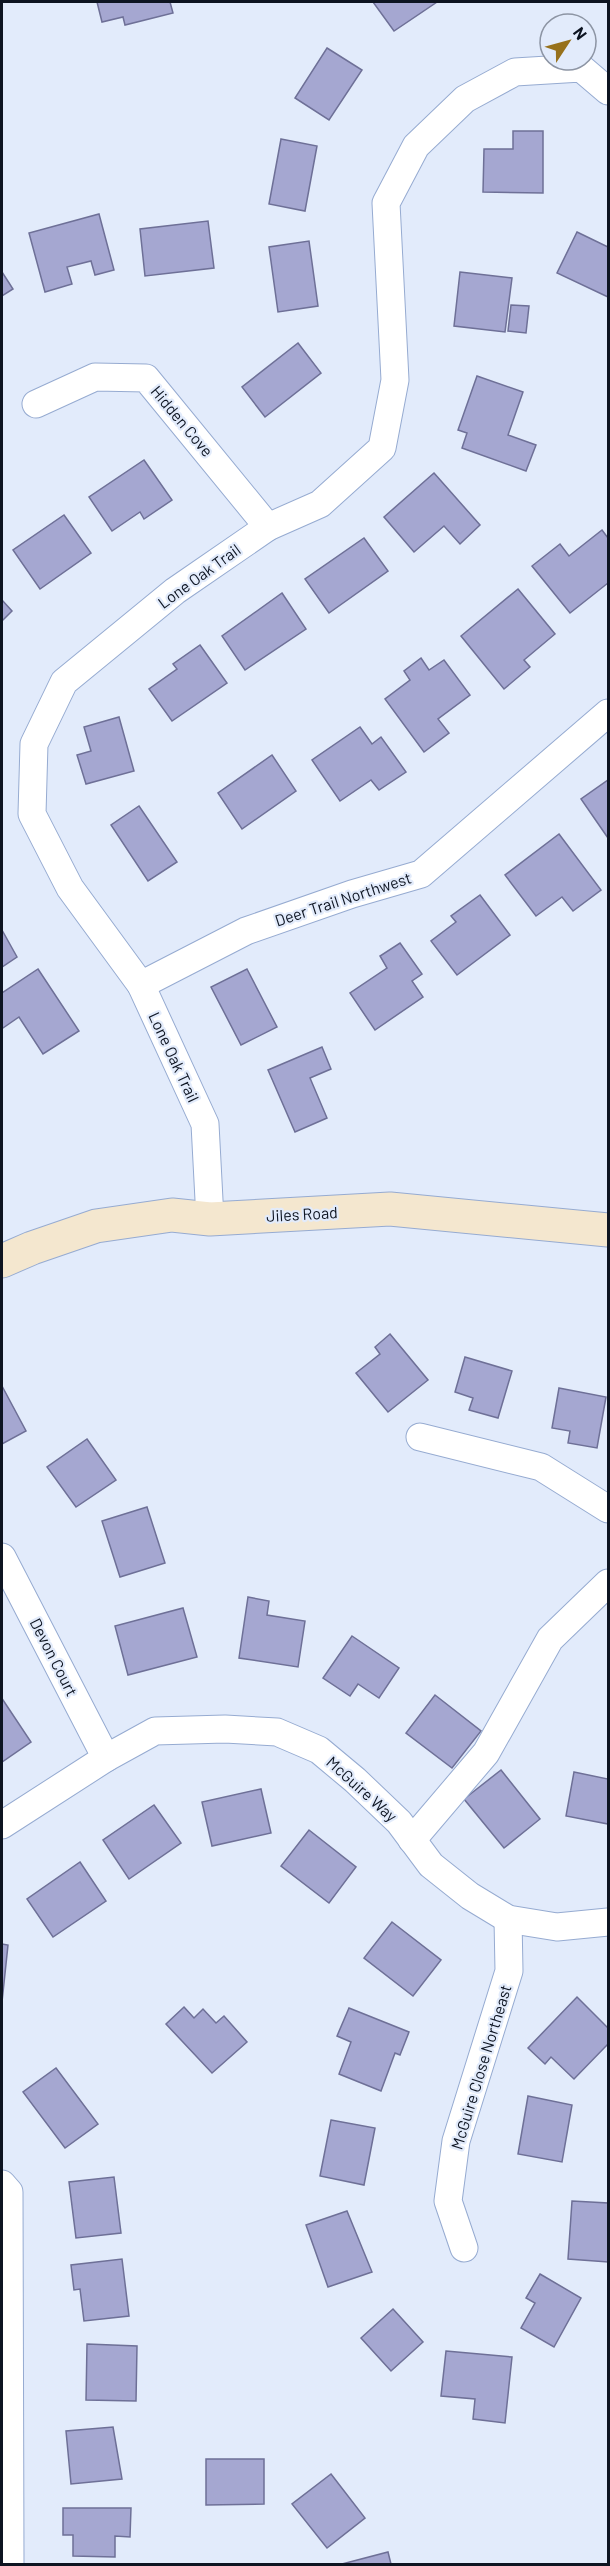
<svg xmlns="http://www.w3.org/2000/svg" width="610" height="2566" viewBox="0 0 610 2566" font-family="Barlow,sans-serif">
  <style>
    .building { fill: #a5a7d1; stroke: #6e7097; stroke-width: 1.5 }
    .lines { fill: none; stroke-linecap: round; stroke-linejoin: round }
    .street-casing { stroke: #96abd1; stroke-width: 29 }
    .secondary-casing { stroke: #96abd1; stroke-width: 35 }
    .street { stroke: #fff; stroke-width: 27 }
    .secondary { stroke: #f4e7cf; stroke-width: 33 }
    .labels { text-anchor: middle; stroke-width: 4.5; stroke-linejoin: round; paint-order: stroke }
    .street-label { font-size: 16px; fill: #0d1421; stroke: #e2ebfb }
  </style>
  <rect width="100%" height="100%" fill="#e2ebfb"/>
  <g class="building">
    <path d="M97 2H170L173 13 125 25 123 17 102 22Z"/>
    <path d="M373 2H437L394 31Z"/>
    <path d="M327 48 362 70 329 120 295 98Z"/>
    <path d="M513 131H543V193L483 192 484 149H513Z"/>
    <path d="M281 139 317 146 305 211 269 204Z"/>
    <path d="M99 214 114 270 95 275 91 261 67 267 72 284 45 292 29 233Z"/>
    <path d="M208 221 214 268 145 276 140 229Z"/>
    <path d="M577 232 608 247V297L557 273Z"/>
    <path d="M309 241 318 306 278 312 269 247Z"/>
    <path d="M2 272 13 289 2 296Z"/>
    <path d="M460 272 512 278 505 332 454 326Z"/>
    <path d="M511 305 529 306 526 333 508 331Z"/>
    <path d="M298 343 321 373 265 417 242 387Z"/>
    <path d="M477 376 523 392 508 435 536 445 526 471 462 448 467 433 458 430Z"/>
    <path d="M144 460 172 500 144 519 140 512 112 531 89 497Z"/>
    <path d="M434 473 480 525 460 544 444 526 414 552 384 517Z"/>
    <path d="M64 515 91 553 40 589 13 550Z"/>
    <path d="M602 530 608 538V583L570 613 532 566 560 544 569 556Z"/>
    <path d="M364 538 388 571 329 613 305 579Z"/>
    <path d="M518 589 555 634 524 660 530 667 504 689 461 636Z"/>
    <path d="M282 593 306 629 245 670 222 636Z"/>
    <path d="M2 600 12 611 2 621Z"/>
    <path d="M200 645 227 683 172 721 149 689 177 669 173 664Z"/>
    <path d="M421 658 429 670 444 660 470 695 438 719 449 733 424 752 385 699 410 680 404 671Z"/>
    <path d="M119 717 134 771 86 784 77 755 91 751 84 727Z"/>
    <path d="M360 727 372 744 381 737 406 772 379 790 371 780 340 801 312 760Z"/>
    <path d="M272 755 296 791 242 829 218 793Z"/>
    <path d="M608 780V838L581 799Z"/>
    <path d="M139 806 177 862 148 881 111 825Z"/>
    <path d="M559 834 601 890 573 911 562 897 536 916 505 875Z"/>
    <path d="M480 895 510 935 457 975 431 941 456 922 451 916Z"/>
    <path d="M2 930 17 957 2 967Z"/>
    <path d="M400 943 422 974 412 981 423 997 375 1030 350 993 387 968 380 956Z"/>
    <path d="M38 969 79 1031 43 1054 19 1017 3 1028 2 1026V993Z"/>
    <path d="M247 969 277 1027 241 1045 211 987Z"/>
    <path d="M322 1047 331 1069 310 1078 327 1118 295 1132 268 1070Z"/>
    <path d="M390 1334 428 1380 388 1412 356 1373 380 1354 375 1347Z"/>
    <path d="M465 1357 512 1371 498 1418 469 1410 473 1398 455 1392Z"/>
    <path d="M2 1386 26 1431 2 1444Z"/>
    <path d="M559 1388 606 1397 597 1448 568 1443 570 1431 552 1428Z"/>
    <path d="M87 1439 116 1480 76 1507 47 1467Z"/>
    <path d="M147 1507 165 1563 120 1577 102 1521Z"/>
    <path d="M248 1597 269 1601 267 1615 305 1621 298 1667 239 1658Z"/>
    <path d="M183 1608 197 1657 128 1675 115 1626Z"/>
    <path d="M352 1636 399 1668 379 1698 358 1684 350 1696 323 1678Z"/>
    <path d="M435 1695 481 1731 452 1768 406 1733Z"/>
    <path d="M3 1700 31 1742 2 1762V1701Z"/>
    <path d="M501 1770 540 1819 504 1848 464 1799Z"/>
    <path d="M574 1772 608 1779V1824L566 1816Z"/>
    <path d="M261 1789 271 1833 212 1846 202 1802Z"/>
    <path d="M154 1805 181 1843 129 1879 103 1840Z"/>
    <path d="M309 1830 356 1867 329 1903 281 1866Z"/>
    <path d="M80 1862 106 1901 53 1937 27 1899Z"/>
    <path d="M392 1922 441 1960 413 1996 364 1958Z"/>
    <path d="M2 1944 8 1945 2 2002Z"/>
    <path d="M577 1997 608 2028V2044L574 2079 551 2057 545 2064 528 2048Z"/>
    <path d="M184 2007 194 2018 203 2009 216 2023 224 2016 247 2042 212 2073 166 2024Z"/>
    <path d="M349 2008 409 2032 400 2055 395 2053 381 2091 339 2074 351 2042 337 2036Z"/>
    <path d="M56 2068 98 2124 65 2148 23 2092Z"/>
    <path d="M528 2096 572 2105 562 2162 518 2154Z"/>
    <path d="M331 2120 375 2128 364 2185 320 2176Z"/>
    <path d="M114 2177 121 2233 76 2238 69 2182Z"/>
    <path d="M572 2201 608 2203V2262L568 2259Z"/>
    <path d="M347 2211 372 2272 328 2287 306 2225Z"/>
    <path d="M122 2259 129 2316 84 2321 80 2289 74 2290 71 2265Z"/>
    <path d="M540 2274 581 2298 554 2347 521 2328 535 2303 526 2298Z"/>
    <path d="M393 2309 423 2342 391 2371 361 2338Z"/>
    <path d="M87 2344 137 2346 136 2401 86 2400Z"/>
    <path d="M446 2351 512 2357 505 2423 473 2419 475 2399 441 2396Z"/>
    <path d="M113 2427 122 2479 71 2484 66 2431Z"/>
    <path d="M206 2459H264V2504L206 2505Z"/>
    <path d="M331 2474 365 2518 327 2548 292 2504Z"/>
    <path d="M63 2508H131L130 2537 115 2536V2557L73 2556V2535H63Z"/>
    <path d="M388 2552 391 2564H342Z"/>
  </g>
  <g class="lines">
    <defs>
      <g id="street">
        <path d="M36 404 95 377 146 378 268 527"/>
        <path d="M141 985 246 931 352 894 421 874 608 713"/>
        <path d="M210 1219 205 1124 141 985 70 888 32 814 34 744 64 682 175 591 268 527 320 504 382 448 395 380 386 203 416 146 465 99 515 72 581 68 608 91"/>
        <path d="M420 1437 541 1467 608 1509"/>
        <path d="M2 1557 106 1758"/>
        <path d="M2 1825 106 1758 155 1731 225 1729 277 1732 319 1750 355 1780 399 1822 431 1865 470 1896 508 1919 557 1927 608 1922"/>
        <path d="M412 1840 486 1753 550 1639 608 1583"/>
        <path d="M2 2184 9 2192 10 2564"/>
        <path d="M464 2248 448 2201 456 2141 509 1971 508 1919"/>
      </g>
      <path id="secondary" d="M2 1261 32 1248 96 1226 172 1215 210 1219 390 1209 608 1230"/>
    </defs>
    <use href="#street" class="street-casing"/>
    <use href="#secondary" class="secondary-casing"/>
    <use href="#street" class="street"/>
    <use href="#secondary" class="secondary"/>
  </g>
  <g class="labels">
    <g class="street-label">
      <text transform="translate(182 421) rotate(50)" y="6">Hidden Cove</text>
      <text transform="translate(199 576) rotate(-36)" y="6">Lone Oak Trail</text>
      <text transform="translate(343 899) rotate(-18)" y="6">Deer Trail Northwest</text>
      <text transform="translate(174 1057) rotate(65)" y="6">Lone Oak Trail</text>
      <text transform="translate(302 1214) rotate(-3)" y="6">Jiles Road</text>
      <text transform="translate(54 1657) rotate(63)" y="6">Devon Court</text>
      <text transform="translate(362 1789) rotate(42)" y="6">McGuire Way</text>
      <text transform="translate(481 2067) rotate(-73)" y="6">McGuire Close Northeast</text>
    </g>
  </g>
  <rect width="610" height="2566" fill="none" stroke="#0d1421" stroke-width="6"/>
  <g transform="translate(568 42) rotate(54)"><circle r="28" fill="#e2ebfb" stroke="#8d95a4" stroke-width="1.5"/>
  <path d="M0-4.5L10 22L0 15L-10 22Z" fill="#97711b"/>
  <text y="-9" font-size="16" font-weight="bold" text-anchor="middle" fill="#0d1421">N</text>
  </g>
</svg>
